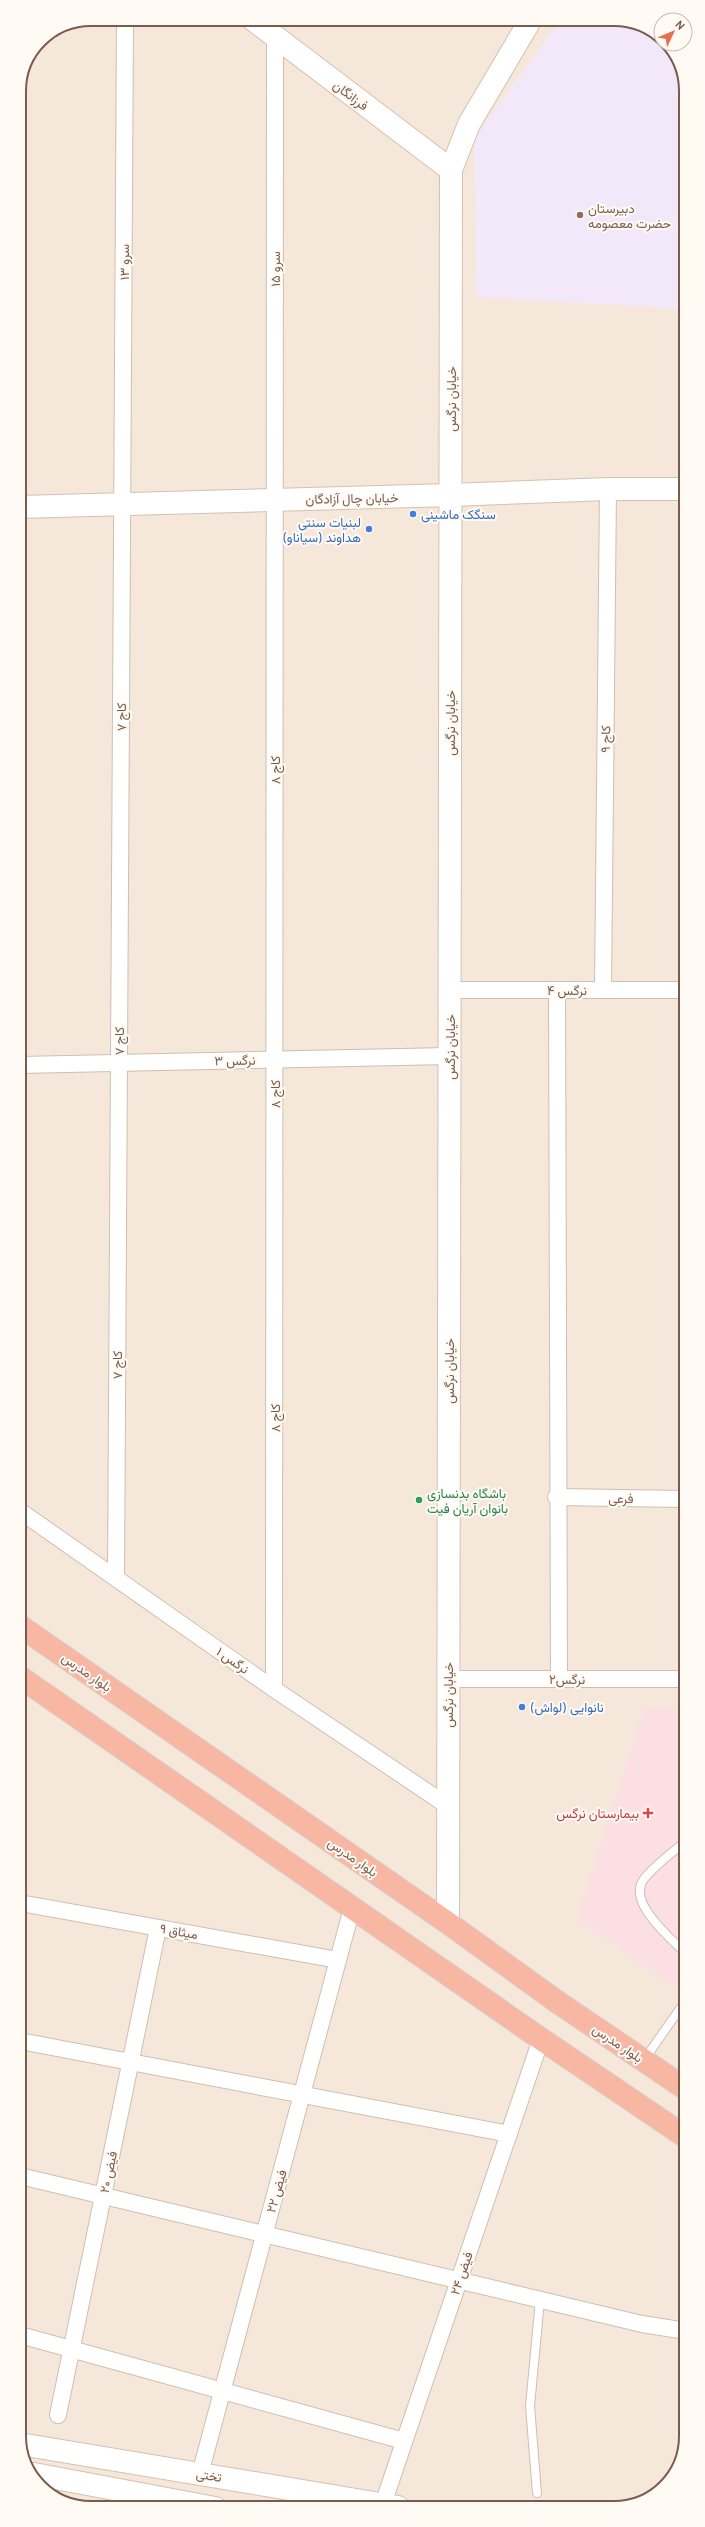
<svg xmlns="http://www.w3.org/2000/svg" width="705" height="2527" viewBox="0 0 705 2527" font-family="Overpass,Vazirmatn,sans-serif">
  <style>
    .residential { fill: #f5e8da }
    .education { fill: #f3e8fa }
    .medical { fill: #fbdfe3 }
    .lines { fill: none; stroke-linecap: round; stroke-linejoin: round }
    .lane-casing { stroke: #d1beb0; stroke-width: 10 }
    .street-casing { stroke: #d1beb0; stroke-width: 18 }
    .secondary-casing { stroke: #d6c0b0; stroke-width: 24 }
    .highway-casing { stroke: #dad1cd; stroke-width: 24 }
    .lane { stroke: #fff; stroke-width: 8 }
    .street { stroke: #fff; stroke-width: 16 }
    .secondary { stroke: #fff; stroke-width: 22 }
    .highway { stroke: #f7b7a3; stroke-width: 22 }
    .education-dot { fill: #8d6e63; stroke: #fffaf3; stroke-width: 1.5 }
    .shop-dot { fill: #3f7fe0; stroke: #fffaf3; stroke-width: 1.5 }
    .leisure-dot { fill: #2e9e5b; stroke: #fffaf3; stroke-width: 1.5 }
    .health-dot { fill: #e0444e; stroke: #fffaf3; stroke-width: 1.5 }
    .labels { text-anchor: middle; stroke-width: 4; stroke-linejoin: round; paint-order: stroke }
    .street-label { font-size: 13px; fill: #7a5c4d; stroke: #fffaf3 }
    .education-label { font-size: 13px; fill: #785e54; stroke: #fffaf3; text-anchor: start }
    .shop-label { font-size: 13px; fill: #366cbe; stroke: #fffaf3; text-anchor: start }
    .leisure-label { font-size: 13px; fill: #27864d; stroke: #fffaf3; text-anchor: start }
    .health-label { font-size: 13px; fill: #be3a42; stroke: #fffaf3; text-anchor: end }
    .rim { fill: none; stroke: #7a5c4d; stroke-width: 2 }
  </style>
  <rect width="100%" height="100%" fill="#fdf6ec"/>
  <path class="residential" d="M91 19H619L661 37V44H666L685 77 686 2436 668 2483 628 2507 86 2508 44 2490 20 2450 19 91 25 63 40 40 64 24Z"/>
  <path class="education" d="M561 19H619L661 37V44H666L685 77 684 309 477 297 474 139Z"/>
  <path class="medical" d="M644 1708H686V1995L577 1919Z"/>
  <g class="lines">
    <defs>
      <g id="lane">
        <path d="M686 1841C672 1853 655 1865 644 1879 626 1902 671 1938 686 1954"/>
        <path d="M644 2060 686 2000"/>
        <path d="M537 2493 530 2406 540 2300"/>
      </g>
      <g id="street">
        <path d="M450 990H685"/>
        <path d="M557 990 559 1679"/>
        <path d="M603 990 608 489"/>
        <path d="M20 1065 449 1056"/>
        <path d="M556 1497 685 1499"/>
        <path d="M20 1511 274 1689 448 1806"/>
        <path d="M116 1578 125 19"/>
        <path d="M448 1679H686"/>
        <path d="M274 1689 275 38"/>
        <path d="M20 1903 338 1960"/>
        <path d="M20 2041 509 2134"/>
        <path d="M20 2176 642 2324 686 2331"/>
        <path d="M20 2335 404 2441"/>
        <path d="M58 2415 158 1928"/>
        <path d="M200 2474 352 1908"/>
        <path d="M382 2507 541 2039"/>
      </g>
      <g id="secondary">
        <path d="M252 19 451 170"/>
        <path d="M19 507 451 495 608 489H685"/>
        <path d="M448 1923 451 170 469 124 531 19"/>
        <path d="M20 2444 398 2507"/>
        <path d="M34 2474 215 2508"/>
      </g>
      <g id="highway">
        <path d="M20 1626 448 1923 556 2001 686 2089"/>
        <path d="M20 1677 541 2039 686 2137"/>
      </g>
    </defs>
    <use href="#lane" class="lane-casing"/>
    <use href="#street" class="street-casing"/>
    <use href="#secondary" class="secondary-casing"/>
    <use href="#highway" class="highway-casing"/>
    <use href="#lane" class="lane"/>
    <use href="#street" class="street"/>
    <use href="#secondary" class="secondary"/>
    <use href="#highway" class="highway"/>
  </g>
  <circle class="education-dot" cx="580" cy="215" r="4"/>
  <g class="shop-dot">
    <circle cx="413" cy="514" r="4"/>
    <circle cx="369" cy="529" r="4"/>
    <circle cx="522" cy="1707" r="4"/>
  </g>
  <circle class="leisure-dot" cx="419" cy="1500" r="4"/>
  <path class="health-dot" d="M646 1807h4v4h4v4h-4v4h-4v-4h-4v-4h4z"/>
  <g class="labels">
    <g class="street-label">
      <text transform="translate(351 95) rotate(37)" y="5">فرزانگان</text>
      <text transform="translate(124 262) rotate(-90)" y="5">سرو ۱۳</text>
      <text transform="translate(275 269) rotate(-90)" y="5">سرو ۱۵</text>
      <text transform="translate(451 399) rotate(-90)" y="5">خیابان نرگس</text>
      <text transform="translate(352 498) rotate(-1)" y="5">خیابان چال آزادگان</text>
      <text transform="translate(121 717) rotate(-90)" y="5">کاج ۷</text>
      <text transform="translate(450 723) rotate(-90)" y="5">خیابان نرگس</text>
      <text transform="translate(605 739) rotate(-89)" y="5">کاج ۹</text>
      <text transform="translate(275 770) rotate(-90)" y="5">کاج ۸</text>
      <text x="567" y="995">نرگس ۴</text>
      <text transform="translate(119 1041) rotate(-90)" y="5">کاج ۷</text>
      <text transform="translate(450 1047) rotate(-90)" y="5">خیابان نرگس</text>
      <text transform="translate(235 1060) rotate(-1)" y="5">نرگس ۳</text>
      <text transform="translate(275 1094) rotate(-90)" y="5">کاج ۸</text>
      <text transform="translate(117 1365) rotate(-90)" y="5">کاج ۷</text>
      <text transform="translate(449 1371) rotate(-90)" y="5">خیابان نرگس</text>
      <text transform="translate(275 1418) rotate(-90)" y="5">کاج ۸</text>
      <text transform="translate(621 1498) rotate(1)" y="5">فرعی</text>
      <text transform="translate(233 1660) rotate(35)" y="5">نرگس ۱</text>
      <text transform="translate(87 1672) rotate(35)" y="5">بلوار مدرس</text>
      <text x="567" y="1684">نرگس۲</text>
      <text transform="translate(448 1695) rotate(-90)" y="5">خیابان نرگس</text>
      <text transform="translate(353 1857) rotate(35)" y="5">بلوار مدرس</text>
      <text transform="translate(179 1931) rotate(10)" y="5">میثاق ۹</text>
      <text transform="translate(618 2043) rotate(34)" y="5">بلوار مدرس</text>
      <text transform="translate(108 2172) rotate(-78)" y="5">فیض ۲۰</text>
      <text transform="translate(276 2191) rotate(-74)" y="5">فیض ۲۲</text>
      <text transform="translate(461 2273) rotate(-71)" y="5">فیض ۲۴</text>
      <text transform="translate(209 2475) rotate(9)" y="5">تختی</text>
    </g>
    <g class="education-label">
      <text x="588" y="213">دبیرستان<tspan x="588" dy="15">حضرت معصومه</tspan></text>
    </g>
    <g class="shop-label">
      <text x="421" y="519">سنگک ماشینی</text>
      <text x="361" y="527" text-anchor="end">لبنیات سنتی<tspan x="361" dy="15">هداوند (سیاناو)</tspan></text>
      <text x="530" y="1712">نانوایی (لواش)</text>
    </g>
    <g class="leisure-label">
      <text x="427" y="1498">باشگاه بدنسازی<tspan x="427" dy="15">بانوان آریان فیت</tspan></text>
    </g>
    <g class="health-label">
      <text x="639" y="1818">بیمارستان نرگس</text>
    </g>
  </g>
  <path d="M0 0H705V2527H0ZM91 26H614A65 65 0 0 1 679 91V2436A65 65 0 0 1 614 2501H91A65 65 0 0 1 26 2436V91A65 65 0 0 1 91 26Z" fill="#fffaf3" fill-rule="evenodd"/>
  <path class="rim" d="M91 26H614A65 65 0 0 1 679 91V2436A65 65 0 0 1 614 2501H91A65 65 0 0 1 26 2436V91A65 65 0 0 1 91 26Z"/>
  <g transform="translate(673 32) rotate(46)"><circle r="19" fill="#fffaf3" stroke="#cabbb1"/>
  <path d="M0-3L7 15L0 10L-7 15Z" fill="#e76f51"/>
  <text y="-6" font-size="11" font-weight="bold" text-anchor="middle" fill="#7a5c4d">N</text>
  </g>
</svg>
